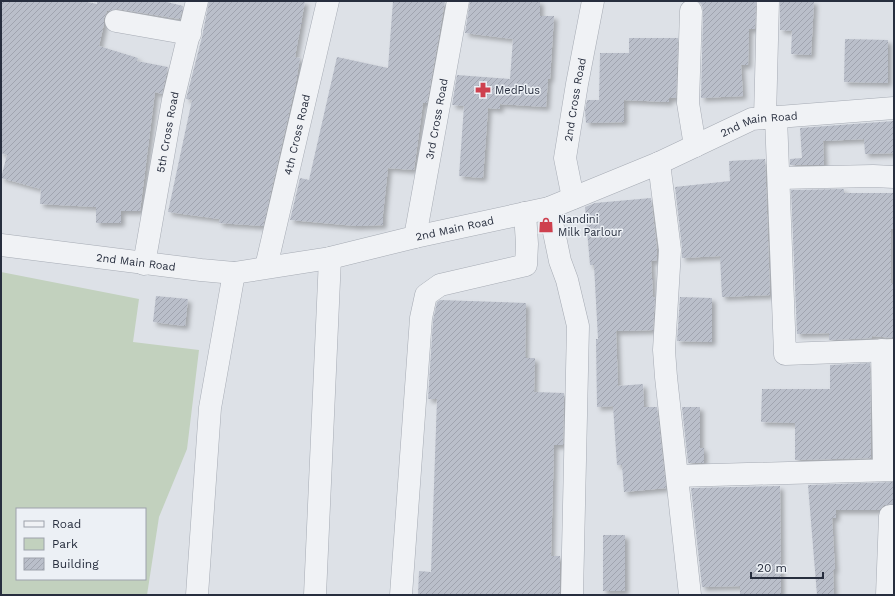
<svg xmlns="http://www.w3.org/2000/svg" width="895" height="596" viewBox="0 0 895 596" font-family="'Work Sans',sans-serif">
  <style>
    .green { fill: #c2d1be; fill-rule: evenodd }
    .building { fill: url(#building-hatch); filter: url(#shadow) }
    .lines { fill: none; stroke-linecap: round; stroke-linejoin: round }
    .minor-casing { stroke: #a6abb4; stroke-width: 23 }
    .minor { stroke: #f0f2f5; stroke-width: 22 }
    .labels { text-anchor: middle; stroke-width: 3; stroke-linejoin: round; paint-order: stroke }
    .poi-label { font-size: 11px; fill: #272e3e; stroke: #ecf0f5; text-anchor: start }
    .street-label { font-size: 11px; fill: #272e3e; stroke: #ecf0f5 }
  </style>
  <defs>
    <pattern id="building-hatch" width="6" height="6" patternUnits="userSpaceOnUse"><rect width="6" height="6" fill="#babfca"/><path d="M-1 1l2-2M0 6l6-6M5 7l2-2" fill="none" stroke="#a0a4af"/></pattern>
    <filter id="shadow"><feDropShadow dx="3.5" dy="3.5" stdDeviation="2" flood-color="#0004"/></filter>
  </defs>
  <rect width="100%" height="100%" fill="#dde1e7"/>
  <path class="green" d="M1 272 139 299 133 342 199 350 187 449 159 517 147 595H1ZM17 509H145V579H17Z"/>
  <g class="building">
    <path d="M1 1H82L97 4V1H163L183 6 180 19 118 9 107 11 104 18V24L99 46 138 58 137 61 168 67 162 94 155 92 140 211H121V223H96V207L40 204 41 189 1 178 7 155 1 153Z"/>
    <path d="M209 1H305L295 57 300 58 295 87 263 226 219 223 220 219 168 212 192 100 186 99 202 37Z"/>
    <path d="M393 1H445L427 103H423L414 170 388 168 383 214V225L356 226 290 220 300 178 309 180 337 57 388 68Z"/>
    <path d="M470 1H540V16H554L550 79H548L546 107 500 104V109L488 108 483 178 459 176 464 106 452 105 457 75 510 79 513 39 465 33Z"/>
    <path d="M698 1H756L755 29H749L748 65H741L743 96 701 98 703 11 702 5Z"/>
    <path d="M780 1H814L811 55 791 54 792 31 780 30Z"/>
    <path d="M629 38H678L676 98H669V102L624 100V122L586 123 585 110 587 100H599L600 53H629Z"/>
    <path d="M845 39 888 40V83L844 82Z"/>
    <path d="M894 121V153L865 154 864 139 823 141 824 165H790V159L802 158 800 128Z"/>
    <path d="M765 159 770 295 722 297 720 256 682 258V248L675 187 730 181 729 161Z"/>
    <path d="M844 189V193H894V228L891 229V283H894V338L872 336V338L829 340V333L797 334 791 190Z"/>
    <path d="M651 198 657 250V260L651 261 653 297H655L653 330 616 331 618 386 643 384 644 407H657L666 488 624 492 622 465H617L613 406 597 407 596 339H598L594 265H590L585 207 595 203Z"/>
    <path d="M156 296 188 299 185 326 153 322Z"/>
    <path d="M680 297 712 298V342L677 341Z"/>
    <path d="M440 300 526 303 525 358H535L534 392 564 393 563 445H554L551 556H560V595H418L419 571 431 572 437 399H428L433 320 437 302Z"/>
    <path d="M870 363 871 458 795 460V423L761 422 762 389H830V365Z"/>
    <path d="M682 407H700V448H704V463H688Z"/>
    <path d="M894 482V504L884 505 879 510H836V518H832L835 570H833L834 595H817L808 485Z"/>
    <path d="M780 486 781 595H740V586L702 587 691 488Z"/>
    <rect x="603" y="535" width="22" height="56"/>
  </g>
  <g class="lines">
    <defs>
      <g id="minor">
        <path d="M691 11 688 103 695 146"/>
        <path d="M116 21 190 34"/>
        <path d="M776 117 785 354 894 350"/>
        <path d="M765 118 768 1"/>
        <path d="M659 163 670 250 664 350 666 377 690 595"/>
        <path d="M779 178 873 176 894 177"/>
        <path id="s1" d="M573 198 565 158 577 84 593 1"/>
        <path d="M549 208 560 261 567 280 578 326 572 595"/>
        <path id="s2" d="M415 237 458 1"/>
        <path id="s3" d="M1 245 201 270 234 273 330 258 415 237 549 208 659 163 752 119 894 108"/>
        <path id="s4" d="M144 264 173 100 197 1"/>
        <path id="s5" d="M266 267 328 1"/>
        <path d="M882 350 884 470"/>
        <path d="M678 476 894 470"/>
        <path d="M197 595 210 408 234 273"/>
        <path d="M315 595 330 258"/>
        <path d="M401 595 421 318 426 295 440 285 526 265 527 244 525 213"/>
        <path d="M887 595 890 516H894"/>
      </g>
    </defs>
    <use href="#minor" class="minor-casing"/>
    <use href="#minor" class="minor"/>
  </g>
  <defs>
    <symbol id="pharmacy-bare" viewBox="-9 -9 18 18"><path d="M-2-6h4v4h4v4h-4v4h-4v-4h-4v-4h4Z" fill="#ce404e" stroke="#ecf0f5" stroke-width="2.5" paint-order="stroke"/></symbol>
    <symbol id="shop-bare" viewBox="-9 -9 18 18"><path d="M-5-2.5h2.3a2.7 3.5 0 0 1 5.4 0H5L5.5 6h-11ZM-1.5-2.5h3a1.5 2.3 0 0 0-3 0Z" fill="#ce404e" stroke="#ecf0f5" stroke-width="2.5" paint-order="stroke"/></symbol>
  </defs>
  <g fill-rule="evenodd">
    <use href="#pharmacy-bare" x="472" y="79" width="22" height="22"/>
    <use href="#shop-bare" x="535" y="214" width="22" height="22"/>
  </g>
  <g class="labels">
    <g class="poi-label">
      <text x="495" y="94">MedPlus</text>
      <text x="558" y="223">Nandini<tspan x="558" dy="13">Milk Parlour</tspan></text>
    </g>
    <g class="street-label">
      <text dy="4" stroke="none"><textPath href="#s1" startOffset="100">2nd Cross Road</textPath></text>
      <text dy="4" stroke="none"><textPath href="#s2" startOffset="120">3rd Cross Road</textPath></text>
      <text dy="4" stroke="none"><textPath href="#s3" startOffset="784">2nd Main Road</textPath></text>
      <text dy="4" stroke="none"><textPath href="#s4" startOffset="134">5th Cross Road</textPath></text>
      <text dy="4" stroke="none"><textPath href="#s5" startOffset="136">4th Cross Road</textPath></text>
      <text dy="4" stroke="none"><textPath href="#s3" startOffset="460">2nd Main Road</textPath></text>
      <text dy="4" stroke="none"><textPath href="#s3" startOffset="136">2nd Main Road</textPath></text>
    </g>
  </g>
  <rect width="895" height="596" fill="none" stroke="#272e3e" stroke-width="4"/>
  <rect x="16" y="508" width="130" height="72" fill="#ecf0f5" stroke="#9da2ac"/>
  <rect x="24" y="521" width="20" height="6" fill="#f0f2f5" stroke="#9da2ac"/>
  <text x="52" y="528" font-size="12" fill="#272e3e">Road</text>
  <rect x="24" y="538" width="20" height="12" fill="#c2d1be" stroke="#9da2ac"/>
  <text x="52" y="548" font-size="12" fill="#272e3e">Park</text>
  <rect x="24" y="558" width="20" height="12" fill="url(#building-hatch)" stroke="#9da2ac"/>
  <text x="52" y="568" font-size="12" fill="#272e3e">Building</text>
  <path d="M751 572v6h72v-6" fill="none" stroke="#272e3e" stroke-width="2"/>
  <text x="757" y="572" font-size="12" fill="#272e3e" stroke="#ecf0f5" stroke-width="3" paint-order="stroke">20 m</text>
</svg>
